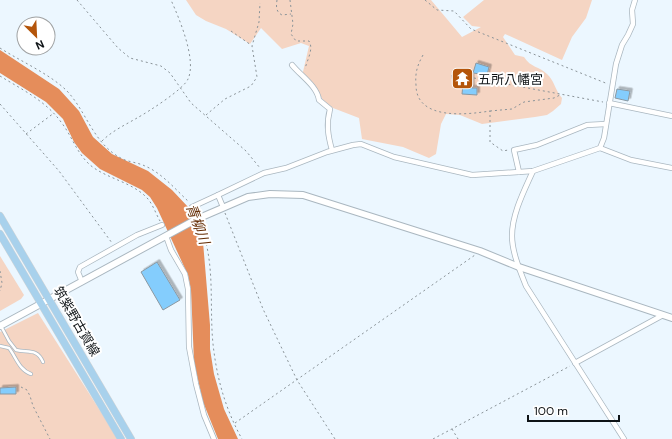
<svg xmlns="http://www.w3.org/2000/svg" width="672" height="439" viewBox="0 0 672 439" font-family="'DM Sans','Noto Sans JP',sans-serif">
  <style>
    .green { fill: #f5d5c3 }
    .water { fill: #e58d5b }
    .building { fill: #84cdfd; stroke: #8b98a1; filter: url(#shadow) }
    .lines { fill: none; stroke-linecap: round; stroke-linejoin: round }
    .service-casing { stroke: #aab7c0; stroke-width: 4 }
    .minor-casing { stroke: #aab7c0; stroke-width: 6 }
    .tertiary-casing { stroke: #aab7c0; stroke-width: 8 }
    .primary-casing { stroke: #d4d5d5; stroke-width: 8 }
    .path { stroke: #8a9398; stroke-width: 1; stroke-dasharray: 2 3; stroke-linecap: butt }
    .service { stroke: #fff; stroke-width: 2.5 }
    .minor { stroke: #fff; stroke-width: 4.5 }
    .tertiary { stroke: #fff; stroke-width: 6 }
    .primary { stroke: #a8d1ec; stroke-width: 7 }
    .labels { text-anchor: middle; stroke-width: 4; stroke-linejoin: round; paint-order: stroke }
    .poi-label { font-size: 13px; fill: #0e1316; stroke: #fff; text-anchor: start }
    .street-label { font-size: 13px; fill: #0e1316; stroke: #fff }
    .water-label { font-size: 14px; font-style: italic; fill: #652e06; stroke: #fff }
  </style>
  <defs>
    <filter id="shadow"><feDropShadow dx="2.5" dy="-2.5" stdDeviation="0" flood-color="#0004"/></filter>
  </defs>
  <rect width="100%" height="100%" fill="#ecf7ff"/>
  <g class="green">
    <path d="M186 0H431L462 37 481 27 472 26 463 17 484 0H592L586 18 572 37 562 60 505 34 503 37 515 55 524 57C531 68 539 66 547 74 554 80 555 90 562 98L561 104 553 111 547 115 535 117 482 124 460 115 446 114 441 124 436 154 429 158 403 147 362 139 359 118 333 108 323 100 318 92 302 76 309 46 301 43 282 49 261 28 250 44 226 29 206 21 196 15Z"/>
    <path d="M0 256 24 295 21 299 0 311Z"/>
    <path d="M38 313 118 439H0V332Z"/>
  </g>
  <path class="water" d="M0 50 59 89 79 111 93 137 112 154 148 171 172 190 189 208 203 242 210 325V349L214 374 224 409 238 439H218L203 402 194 362 191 290 188 275 157 208 150 197 142 190 100 169 82 153 74 142 63 119 46 102 0 73Z"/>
  <g class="building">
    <path d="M476 63 489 67 487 75 473 73Z"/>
    <path d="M471 74 472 88H477V95L462 94 463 84H453L452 75Z"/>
    <path d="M617 89 630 91 628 101 615 98Z"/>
    <path d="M157 262 180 300 163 310 141 272Z"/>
    <path d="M16 387V394H0V388Z"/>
  </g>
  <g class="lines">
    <defs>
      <g id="service">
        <path d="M1 326 9 341 16 350C28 353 37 348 43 362"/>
        <path d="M0 346 9 348C16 357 19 370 31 374"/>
      </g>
      <g id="minor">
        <path d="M292 65C301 76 317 86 319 100L330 109C326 124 328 136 332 150"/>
        <path d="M609 103 672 116"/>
        <path d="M600 148 604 138 616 64 622 45 628 35 633 24 632 10 635 0"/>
        <path d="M533 171C524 191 512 214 512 236 512 252 520 271 526 286L624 439"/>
        <path d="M519 172 514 150 537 145 587 125 606 124"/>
        <path d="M192 207 218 195"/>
        <path d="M223 207 218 195 264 173 286 168 327 152 353 145 361 144 394 157 472 175 533 171 600 148 631 160 672 168"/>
        <path d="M166 236 171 250 185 274 188 289 189 347 196 384 204 415 214 439"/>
        <path d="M82 282 78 272 80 267 137 235 162 225"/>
        <path d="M575 363 663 315"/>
      </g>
      <path id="tertiary" d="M0 326 197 219 248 197 270 194 303 195 480 251 519 267 672 318"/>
      <g id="primary">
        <path d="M0 216 131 439"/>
        <path d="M0 234 121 439"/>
      </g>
    </defs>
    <use href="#service" class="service-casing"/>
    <use href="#minor" class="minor-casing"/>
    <use href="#tertiary" class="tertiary-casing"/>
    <use href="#primary" class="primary-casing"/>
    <g class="path">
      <path d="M77 0 118 48 130 58 161 66 170 73 191 103 246 151 260 168"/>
      <path d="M277 0C276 7 276 12 282 15L291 14"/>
      <path d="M290 0 293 24 291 34 296 41H309C314 49 307 60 305 69"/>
      <path d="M425 0 437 10 454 11 471 29 608 84"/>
      <path d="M231 31 251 45"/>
      <path d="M0 48C20 61 50 74 67 91 86 111 93 142 119 157 126 162 137 162 145 166 162 173 176 190 189 202"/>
      <path d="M423 55C417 66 415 73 416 85 416 120 465 115 490 111V142L503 151 508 150"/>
      <path d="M0 76C21 89 46 101 61 122 72 136 76 152 90 165 107 179 133 182 148 199 153 205 156 214 160 221"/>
      <path d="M474 78 603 102"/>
      <path d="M0 104 59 171 112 243"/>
      <path d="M490 111 512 109 524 102 554 98 560 95"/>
      <path d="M206 115 225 99 251 86 257 77 252 46 259 22 260 3"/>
      <path d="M26 134 54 113"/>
      <path d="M102 141C112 131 125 125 137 118 148 112 184 89 188 79 197 60 179 18 171 0"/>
      <path d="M225 213 263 309 297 380 335 439"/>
      <path d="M200 225C217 264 208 311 214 352 218 383 227 412 242 439"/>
      <path d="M0 271 2 283 0 291"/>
      <path d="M21 387 27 390 30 396 33 406 50 439"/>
      <path d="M235 423 475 255"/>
      <path d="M452 429 458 439"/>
      <path d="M433 439 570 366"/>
    </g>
    <use href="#service" class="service"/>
    <use href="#minor" class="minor"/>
    <use href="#tertiary" class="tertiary"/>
    <use href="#primary" class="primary"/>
  </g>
  <defs>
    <symbol id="temple-square" viewBox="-11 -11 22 22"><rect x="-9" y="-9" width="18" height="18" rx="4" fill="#b4550a" stroke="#fff"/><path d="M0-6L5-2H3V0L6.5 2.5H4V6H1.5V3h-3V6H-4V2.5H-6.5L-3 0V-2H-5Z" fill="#fff"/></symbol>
  </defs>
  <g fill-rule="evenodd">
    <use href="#temple-square" x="450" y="66" width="25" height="25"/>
  </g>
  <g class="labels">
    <g class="poi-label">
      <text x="478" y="84">五所八幡宮</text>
    </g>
    <g class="street-label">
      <text transform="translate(77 321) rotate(60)" y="5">筑紫野古賀線</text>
    </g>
    <g class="water-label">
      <text transform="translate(198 224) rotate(70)" y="5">青柳川</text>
    </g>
  </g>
  <g transform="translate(36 36) rotate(156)"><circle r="19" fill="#ffffff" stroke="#9fa1a2"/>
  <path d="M0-3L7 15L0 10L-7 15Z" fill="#b4550a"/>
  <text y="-6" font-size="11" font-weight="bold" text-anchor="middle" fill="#0e1316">N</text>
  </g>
  <path d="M528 415v6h91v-6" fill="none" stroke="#0e1316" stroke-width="2"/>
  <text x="534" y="415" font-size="12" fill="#0e1316" stroke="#ffffff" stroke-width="3" paint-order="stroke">100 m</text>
</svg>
